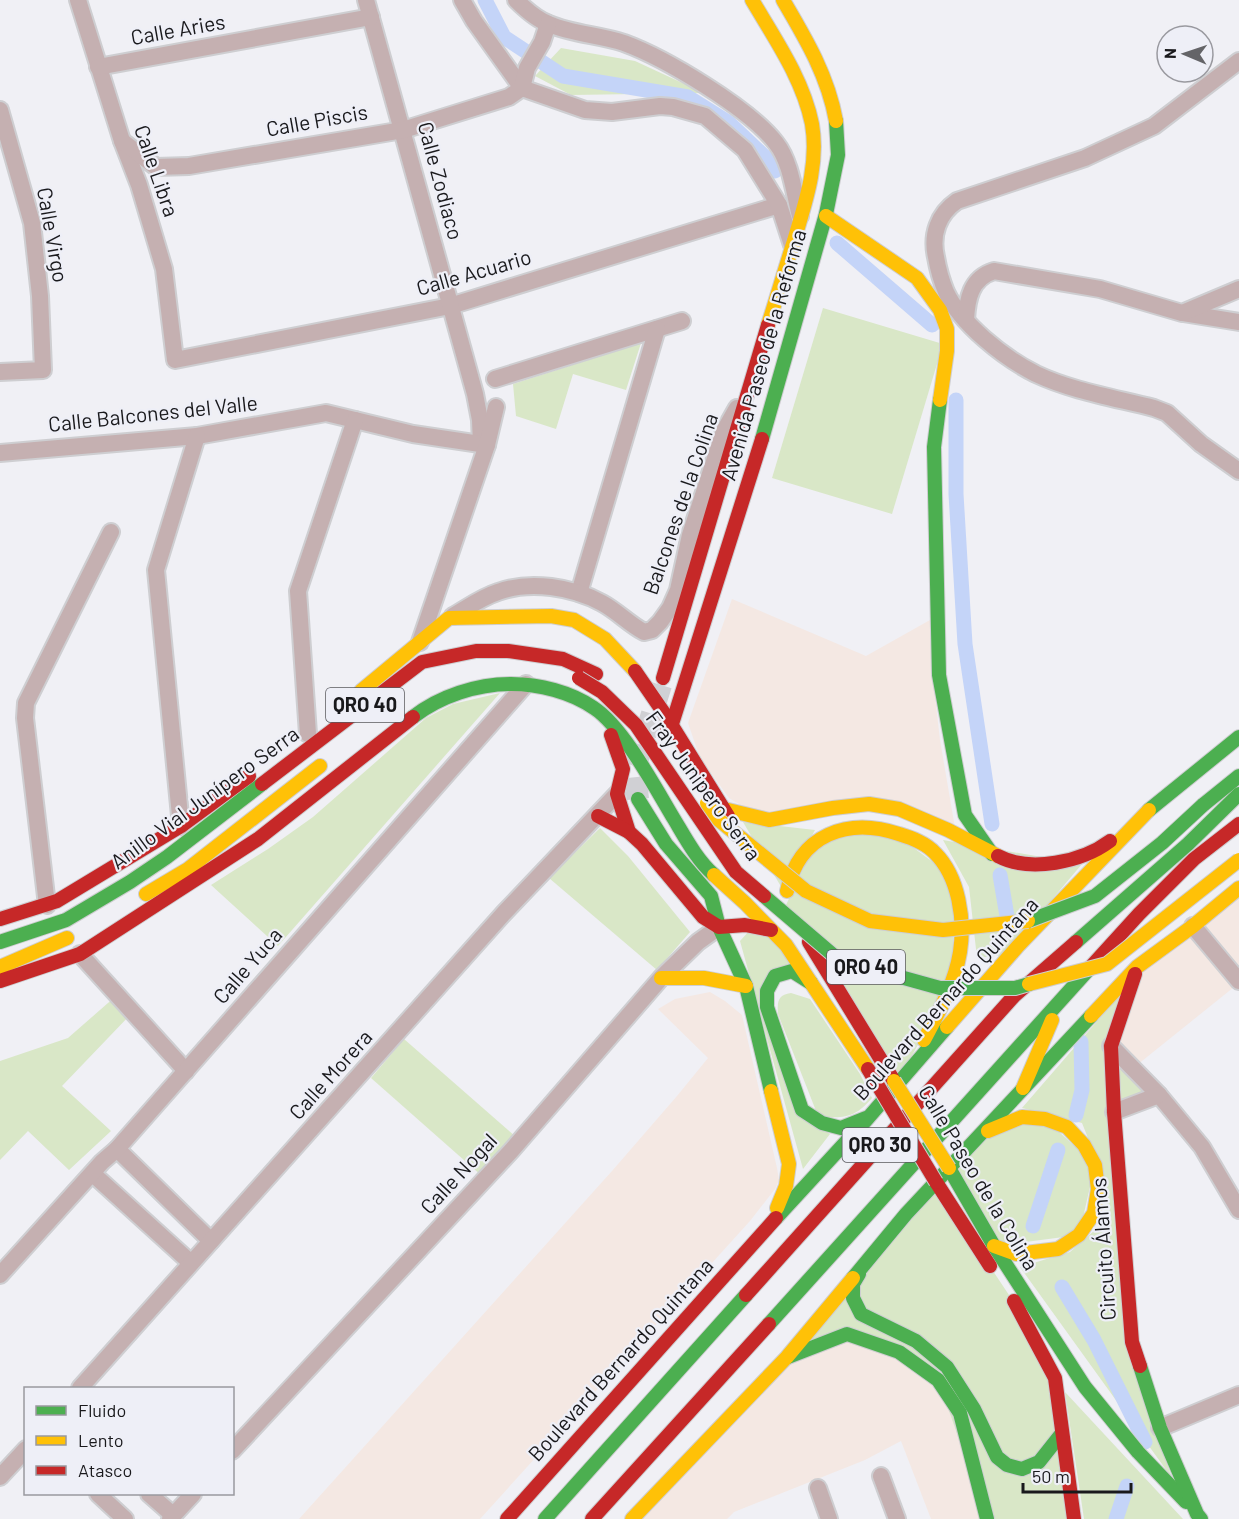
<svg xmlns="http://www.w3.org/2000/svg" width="1239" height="1519" viewBox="0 0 1239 1519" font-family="Barlow,sans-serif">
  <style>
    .commercial { fill: #f4e8e3 }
    .green { fill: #d9e7c7 }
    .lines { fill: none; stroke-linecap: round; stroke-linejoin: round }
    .canal { stroke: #c4d4f8; stroke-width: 15 }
    .secondary-tunnel { stroke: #d0d0d4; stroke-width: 22; stroke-dasharray: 22 11; stroke-linecap: butt }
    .street-casing { stroke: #ceced1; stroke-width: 20 }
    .fast-casing { stroke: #ceced1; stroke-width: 16 }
    .slow-casing { stroke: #ceced1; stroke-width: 16 }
    .jam-casing { stroke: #ceced1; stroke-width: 16 }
    .street { stroke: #c5b0b1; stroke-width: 16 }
    .fast { stroke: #4caf50; stroke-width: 14 }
    .slow { stroke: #ffc107; stroke-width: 14 }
    .jam { stroke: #c62828; stroke-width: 14 }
    .fast-bridge-casing { stroke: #ceced1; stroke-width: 16; stroke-linecap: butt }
    .slow-bridge-casing { stroke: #ceced1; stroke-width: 16; stroke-linecap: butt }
    .jam-bridge-casing { stroke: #ceced1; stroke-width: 16; stroke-linecap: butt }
    .fast-bridge { stroke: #4caf50; stroke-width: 14 }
    .slow-bridge { stroke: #ffc107; stroke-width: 14 }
    .jam-bridge { stroke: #c62828; stroke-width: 14 }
    .labels { text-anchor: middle; stroke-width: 4.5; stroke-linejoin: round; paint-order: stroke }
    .shield { fill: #eeeff7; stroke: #59595e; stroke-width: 1.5 }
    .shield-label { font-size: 20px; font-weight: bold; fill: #19191c }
    .street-label { font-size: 21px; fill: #19191c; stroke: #eeeff7 }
  </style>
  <rect width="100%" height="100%" fill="#f0f0f5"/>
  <g class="commercial">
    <path d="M732 599 866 656 930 620 932 670 940 740 955 828 900 801 773 814 744 807 729 798 700 758 688 723Z"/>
    <path d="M1239 888V983L1132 1069 1111 1046 1137 967Z"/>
    <path d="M710 992 725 1001 742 1015 777 1168 779 1180 775 1189 750 1221 480 1519H299L612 1171 677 1096 708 1058 658 1009 675 999Z"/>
    <path d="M847 1334 938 1380 987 1519H931L901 1441 865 1460 734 1512 727 1519H632L787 1357Z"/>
  </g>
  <g class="green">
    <path d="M561 48 635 61 704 93 571 95 535 76Z"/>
    <path d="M823 308 943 344 892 514 772 478Z"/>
    <path d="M641 343 626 390 573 374 556 429 516 416 513 384Z"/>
    <path d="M500 693 278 946 211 885 268 849 313 817 426 718 453 704Z"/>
    <path d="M743 822 815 830 783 890Z"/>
    <path d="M600 828 628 856 690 932 657 970 549 878Z"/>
    <path d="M891 831 953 877V982L896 1084 786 905 817 839Z"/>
    <path d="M943 840 1082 864 1005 955 977 958 969 887Z"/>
    <path d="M750 930 769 937 793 964 764 989 796 1109 830 1134 803 1169 740 941Z"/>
    <path d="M791 993 810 999 860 1074 872 1098C855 1118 843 1119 818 1116L778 1014C777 1001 778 995 791 993Z"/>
    <path d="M116 996 131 1014 62 1086 111 1131 69 1170 28 1131 0 1160V1061L68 1038Z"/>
    <path d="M1119 996 1129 1356 1172 1478 1020 1267 1070 1252 1103 1223 1106 1183 1082 1123 1022 1108Z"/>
    <path d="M404 1039 516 1137 482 1176 371 1078Z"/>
    <path d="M1111 1046 1159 1095 1114 1112Z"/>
    <path d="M1045 1119 1095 1165 1079 1235 994 1246 950 1167 977 1138Z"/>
    <path d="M936 1182 953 1211 1013 1301 1055 1378 1074 1519H987L938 1380 847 1334 787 1357Z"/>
    <path d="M1065 1392 1183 1519H1084Z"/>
  </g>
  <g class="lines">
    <g class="canal">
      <path d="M485 0 504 37 563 76 688 97 728 122 765 157 775 171"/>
      <path d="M837 243 932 325"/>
      <path d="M956 400V494L965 644 992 824"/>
      <path d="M1000 875 1009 928"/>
      <path d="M1076 1115 1082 1090 1081 1042"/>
      <path d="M1033 1226 1058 1150"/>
      <path d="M1062 1287 1094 1340 1145 1442"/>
      <path d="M1116 1519 1127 1486"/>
    </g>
    <path class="secondary-tunnel" d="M638 799 635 768 661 685"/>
    <defs>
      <g id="street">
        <path d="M78 0 122 141 139 185 164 269 175 360 450 306 779 205"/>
        <path d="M366 0 475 394 480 420 481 444"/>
        <path d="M462 0 474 21 522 88"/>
        <path d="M516 0C524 8 538 20 549 24 572 34 600 35 624 43 665 58 749 108 776 143 791 162 794 193 800 216"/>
        <path d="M1239 61 1154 126 1085 158 957 201C938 214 931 235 936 257 938 269 941 280 946 292 961 324 1004 358 1036 374 1072 391 1115 398 1154 408L1167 413 1201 444 1239 471"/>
        <path d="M98 67 371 17"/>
        <path d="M522 88 585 110 612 112 660 106 673 107 705 116 745 150 779 205 792 245"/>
        <path d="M0 110 32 223 40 296 43 370 0 372"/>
        <path d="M122 141 156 167 189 166 403 130 509 97 522 88 527 68 542 42 548 24"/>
        <path d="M1183 313 1239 322"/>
        <path d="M966 320C967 299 971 278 994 271L1100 289 1182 313 1239 289"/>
        <path d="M495 379 682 321"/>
        <path d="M0 453 197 436 326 413 413 434 487 445"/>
        <path d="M579 593 657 329"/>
        <path d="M453 616C467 608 482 597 498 592 530 580 573 587 602 603 617 611 629 624 644 632L652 630 660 622 670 608 678 590 690 535 724 431 737 408"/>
        <path d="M420 642 487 445 496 407"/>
        <path d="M308 734 298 591 355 420"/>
        <path d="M181 826 156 570 197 436"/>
        <path d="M47 905 25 718 26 703 111 532"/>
        <path d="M1193 926 1239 981"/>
        <path d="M80 954 186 1071"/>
        <path d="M1111 1046 1159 1095 1202 1147 1239 1210"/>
        <path d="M1114 1112 1159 1095"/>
        <path d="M117 1149 211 1241"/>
        <path d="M93 1174 191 1263"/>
        <path d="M0 1275 102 1162 117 1149 526 684"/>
        <path d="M80 1388 504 913 617 794"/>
        <path d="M1160 1428 1239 1395"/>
        <path d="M232 1451 511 1151 661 978 698 942 719 927"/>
        <path d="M881 1476 897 1519"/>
        <path d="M0 1477 26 1449"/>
        <path d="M818 1488 829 1519"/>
        <path d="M98 1494 125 1519"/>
        <path d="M149 1494 173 1515"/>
        <path d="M170 1519 193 1494"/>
      </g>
      <g id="fast">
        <path d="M940 400 934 447 939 675 965 815 992 854"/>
        <path d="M762 439 826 214 838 155 836 121"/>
        <path d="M413 717C440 696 477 684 511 684 539 684 571 692 594 708 623 727 656 789 674 819 686 839 697 860 714 875"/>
        <path d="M638 799 666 844 711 896 719 927 746 986 771 1091"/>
        <path d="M1203 805 1239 776"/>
        <path d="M1149 810 1239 737"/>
        <path d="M0 942 66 920 130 882 167 857 262 784"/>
        <path d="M1076 942 1188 844 1239 794"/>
        <path d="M811 983 792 971 775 976 767 991V1007L802 1110 822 1123 841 1128 866 1118"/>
        <path d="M949 1168 994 1246 1085 1387 1138 1452 1186 1502"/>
        <path d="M776 1218 868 1118 947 1027"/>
        <path d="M859 1274 853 1284V1298L861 1314 916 1341 947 1367 974 1409 997 1457 1007 1465 1022 1469 1039 1462 1062 1433"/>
        <path d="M853 1278 906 1214 1091 1016"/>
        <path d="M769 1324 1089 969"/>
        <path d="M788 1357 847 1334 899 1352 938 1380 960 1413 987 1519"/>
        <path d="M1140 1366 1160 1428 1197 1514 1201 1519"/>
        <path d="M545 1519 746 1295"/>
      </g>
      <g id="slow">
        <path d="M752 0C775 39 803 79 812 124 819 165 805 203 794 241 785 269 777 297 768 325"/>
        <path d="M783 0C806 39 828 76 836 121"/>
        <path d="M826 216 917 278 940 310 947 329V351L940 400"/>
        <path d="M361 691 449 618 551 616 574 620 605 639 635 671"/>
        <path d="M724 809 769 820 833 808 869 804 899 809 948 830 998 856"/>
        <path d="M714 875 745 903 786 945 868 1069"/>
        <path d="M787 891C799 834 848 817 899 834 912 838 926 843 935 853 959 877 965 920 960 952 955 983 939 1012 924 1040"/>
        <path d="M146 894 188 869 320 766"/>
        <path d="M0 967 67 938"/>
        <path d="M661 978H704L746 986"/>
        <path d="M1091 1016 1137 967 1193 926 1239 888"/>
        <path d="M947 1027 1018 946 1149 810"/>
        <path d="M1023 1088 1052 1020"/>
        <path d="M771 1091 789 1164 786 1186 777 1208"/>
        <path d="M988 1131 1022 1117 1045 1119 1067 1127 1084 1145 1095 1165 1098 1189 1094 1213 1079 1235 1058 1249 1016 1254 994 1246"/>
        <path d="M632 1519 787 1357 853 1278"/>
      </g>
      <g id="jam">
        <path d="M635 671 666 716 728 816"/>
        <path d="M663 678 768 325"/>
        <path d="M667 731 672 724 762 439"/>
        <path d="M611 735 623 769 617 794 629 832 642 844 703 917 719 927 745 925 771 930"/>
        <path d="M262 784 422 662 476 651H508L563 659 596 674"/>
        <path d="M598 816 629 832"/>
        <path d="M998 856C1030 873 1082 862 1110 841"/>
        <path d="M0 919 57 901 181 826 249 776"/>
        <path d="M809 942 894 1081"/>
        <path d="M1089 969 1139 914 1194 859 1239 824"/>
        <path d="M1135 974 1111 1046 1114 1112 1132 1342 1140 1366"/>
        <path d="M0 981 80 954 258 839 413 717"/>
        <path d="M936 1182 990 1266"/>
        <path d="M746 1295 1014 996 1076 942"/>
        <path d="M1014 1301 1055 1378 1074 1519"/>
        <path d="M507 1519 776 1218"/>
        <path d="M592 1519 769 1324"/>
      </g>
    </defs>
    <use href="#street" class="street-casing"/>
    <use href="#fast" class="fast-casing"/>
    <use href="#slow" class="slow-casing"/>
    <use href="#jam" class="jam-casing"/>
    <use href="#street" class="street"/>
    <use href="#fast" class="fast"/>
    <use href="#slow" class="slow"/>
    <use href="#jam" class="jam"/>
    <defs>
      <g id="fast-bridge">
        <path d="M764 896 839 960 940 988H1015L1029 984"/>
        <path d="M1028 921 1095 896 1162 843 1203 805"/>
      </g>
      <g id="slow-bridge">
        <path d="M707 803 719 820 806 891 870 921 943 930 1028 921"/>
        <path d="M1029 984 1107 964 1239 860"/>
        <path d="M894 1081 949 1168"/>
      </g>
      <g id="jam-bridge">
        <path d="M579 678 602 692 636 725 736 872 764 896"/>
        <path d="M868 1069 936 1182"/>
      </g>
    </defs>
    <use href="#fast-bridge" class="fast-bridge-casing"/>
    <use href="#slow-bridge" class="slow-bridge-casing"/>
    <use href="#jam-bridge" class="jam-bridge-casing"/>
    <use href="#fast-bridge" class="fast-bridge"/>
    <use href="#slow-bridge" class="slow-bridge"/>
    <use href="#jam-bridge" class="jam-bridge"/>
  </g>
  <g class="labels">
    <g class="shield">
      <rect x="326" y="688" width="78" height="34" rx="4.5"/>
      <rect x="827" y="950" width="78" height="34" rx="4.5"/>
      <rect x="842.5" y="1128" width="75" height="34" rx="4.5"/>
    </g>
    <g class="shield-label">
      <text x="365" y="712">QRO 40</text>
      <text x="866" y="974">QRO 40</text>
      <text x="880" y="1152">QRO 30</text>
    </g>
    <g class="street-label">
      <text transform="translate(178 30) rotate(-10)" y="7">Calle Aries</text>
      <text transform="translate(317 121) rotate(-10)" y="7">Calle Piscis</text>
      <text transform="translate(156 171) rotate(71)" y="7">Calle Libra</text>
      <text transform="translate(440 181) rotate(75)" y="7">Calle Zodiaco</text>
      <text transform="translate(52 235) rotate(80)" y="7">Calle Virgo</text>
      <text transform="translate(474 273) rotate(-16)" y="7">Calle Acuario</text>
      <text transform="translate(764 355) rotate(-74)" y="7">Avenida Paseo de la Reforma</text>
      <text transform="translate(153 414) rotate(-6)" y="7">Calle Balcones del Valle</text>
      <text transform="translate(681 504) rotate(-71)" y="7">Balcones de la Colina</text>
      <text transform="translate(703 786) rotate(54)" y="7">Fray Junipero Serra</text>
      <text transform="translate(205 798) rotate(-36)" y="7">Anillo Vial Junípero Serra</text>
      <text transform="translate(248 966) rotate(-49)" y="7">Calle Yuca</text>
      <text transform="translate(946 999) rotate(-48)" y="7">Boulevard Bernardo Quintana</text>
      <text transform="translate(331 1075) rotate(-48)" y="7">Calle Morera</text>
      <text transform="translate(459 1174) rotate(-47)" y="7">Calle Nogal</text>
      <text transform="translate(978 1178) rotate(59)" y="7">Calle Paseo de la Colina</text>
      <text transform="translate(1104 1249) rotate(-94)" y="7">Circuito Álamos</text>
      <text transform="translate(621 1360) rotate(-48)" y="7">Boulevard Bernardo Quintana</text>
    </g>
  </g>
  <rect x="24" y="1387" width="210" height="108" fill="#eeeff7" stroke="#99999f" stroke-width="1.5"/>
  <rect x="36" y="1406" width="30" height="9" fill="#4caf50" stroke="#99999f" stroke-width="1.5"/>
  <text x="78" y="1417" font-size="18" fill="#19191c">Fluido</text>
  <rect x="36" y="1436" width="30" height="9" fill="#ffc107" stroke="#99999f" stroke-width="1.5"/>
  <text x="78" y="1447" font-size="18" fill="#19191c">Lento</text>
  <rect x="36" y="1466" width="30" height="9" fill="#c62828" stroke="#99999f" stroke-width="1.5"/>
  <text x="78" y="1477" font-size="18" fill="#19191c">Atasco</text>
  <g transform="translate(1185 54) rotate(272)"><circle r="28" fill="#eeeff7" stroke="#99999f" stroke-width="1.5"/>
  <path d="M0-4.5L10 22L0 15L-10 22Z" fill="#646468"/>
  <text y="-9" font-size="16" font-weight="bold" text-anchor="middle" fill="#19191c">N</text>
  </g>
  <path d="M1023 1483v9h108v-9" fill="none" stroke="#19191c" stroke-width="3"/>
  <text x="1032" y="1483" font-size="18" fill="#19191c" stroke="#eeeff7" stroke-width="4.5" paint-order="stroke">50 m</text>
</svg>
